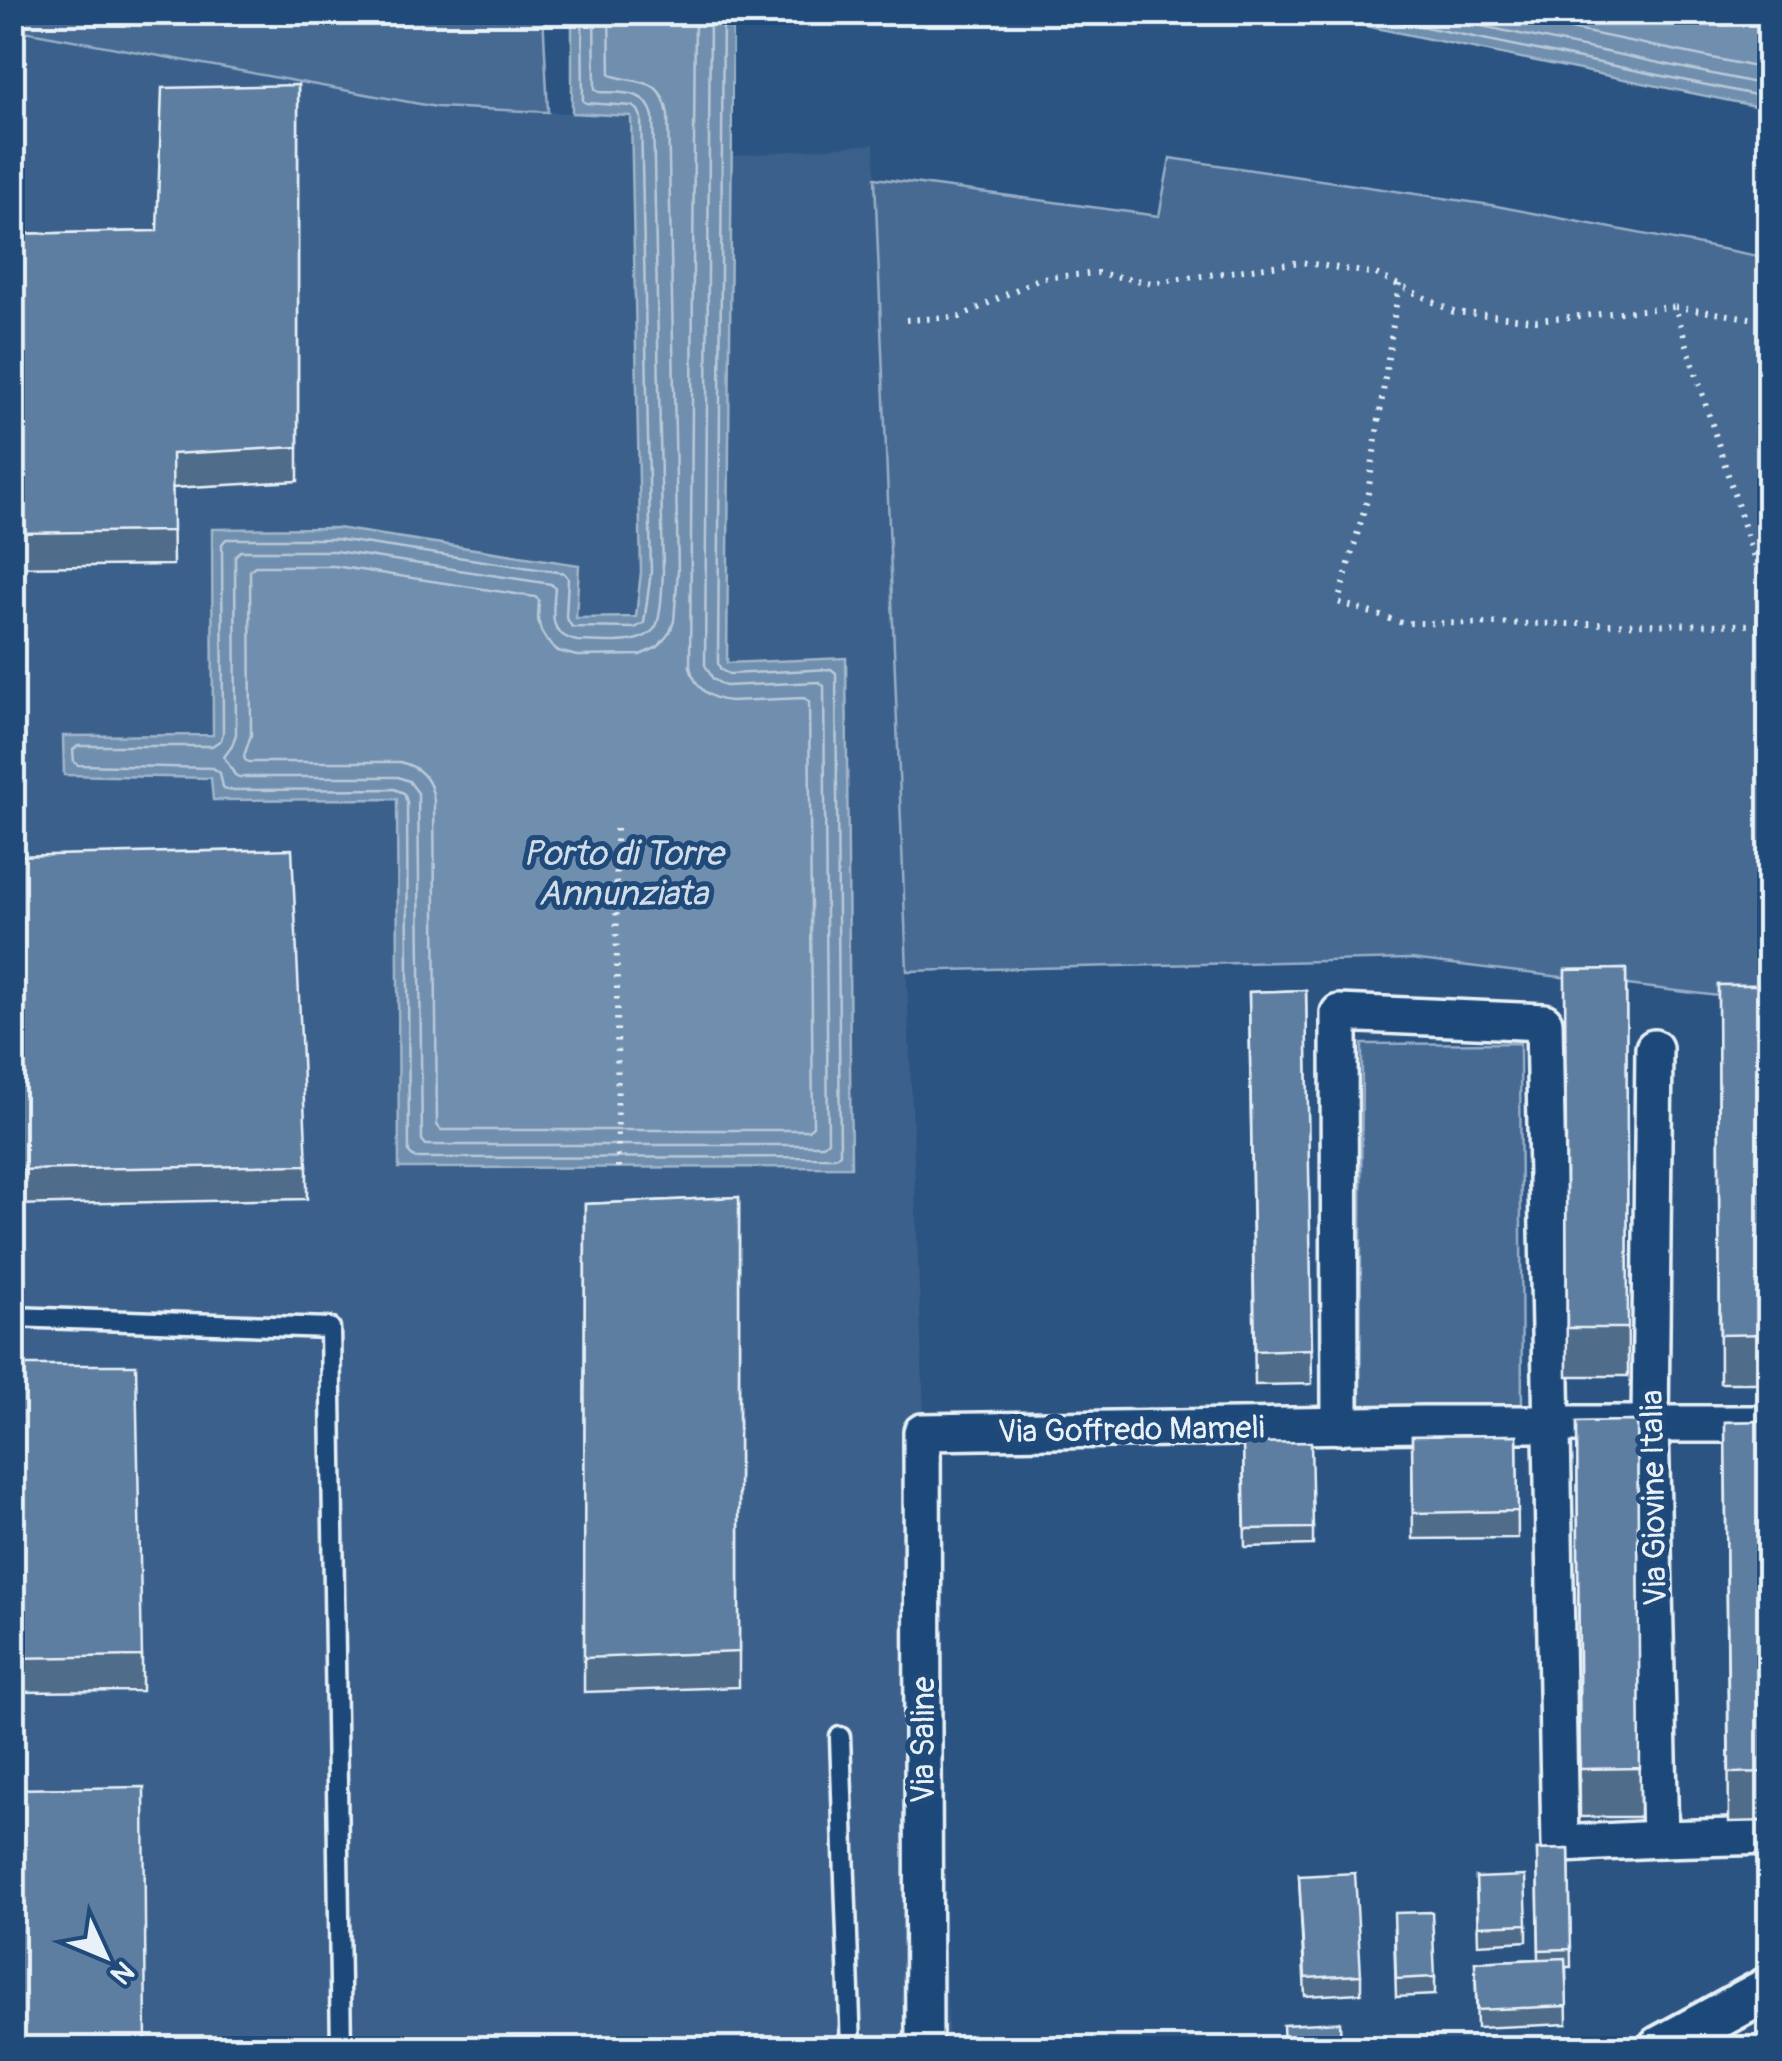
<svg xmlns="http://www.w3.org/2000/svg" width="1782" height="2061" viewBox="0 0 1782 2061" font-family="Pangolin,sans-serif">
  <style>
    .built { fill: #3a608b }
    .green { fill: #476b93; stroke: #98aec6; stroke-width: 2.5 }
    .water { fill: #708ead; stroke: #a0b6cb; stroke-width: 2.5 }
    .pier { fill: #2b5482 }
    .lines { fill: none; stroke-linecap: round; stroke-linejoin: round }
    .shore { stroke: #b8c9da; stroke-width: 2.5 }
    .service-casing { stroke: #e8f1f8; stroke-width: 25 }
    .minor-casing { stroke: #e8f1f8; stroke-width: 42 }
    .tertiary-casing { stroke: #e8f1f8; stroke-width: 50 }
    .path { stroke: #e8f1f8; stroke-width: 6; stroke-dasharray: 2.5 8; stroke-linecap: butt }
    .service { stroke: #1f4a7a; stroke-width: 18 }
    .minor { stroke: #1f4a7a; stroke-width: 35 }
    .tertiary { stroke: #1f4a7a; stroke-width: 42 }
    .wall { fill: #506c8a; stroke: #e8f1f8; stroke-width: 2.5 }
    .building { fill: #5d7da1; stroke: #e8f1f8; stroke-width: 2.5 }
    .labels { text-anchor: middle; stroke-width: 10; stroke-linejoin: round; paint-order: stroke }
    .street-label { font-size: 32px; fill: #e8f1f8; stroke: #1f4a7a }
    .water-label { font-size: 35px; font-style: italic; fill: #d0dde9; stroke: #1f4a7a }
  </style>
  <rect width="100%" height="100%" fill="#2b5482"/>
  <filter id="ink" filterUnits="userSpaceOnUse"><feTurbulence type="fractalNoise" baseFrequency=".01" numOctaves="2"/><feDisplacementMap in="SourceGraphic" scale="20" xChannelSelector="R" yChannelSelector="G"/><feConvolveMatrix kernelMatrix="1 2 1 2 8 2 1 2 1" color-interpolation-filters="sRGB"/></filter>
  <g filter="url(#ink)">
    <path class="built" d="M12 29 436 107 631 116 641 572 636 618H576L578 565 212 530 213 736H63L64 775 212 778 214 800 397 799 400 1168 846 659 727 664 733 156 874 144 949 2048H13Z"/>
    <g class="green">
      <path d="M12 13H543L548 112 436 107 13 29Z"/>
      <path d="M1170 158 1491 205 1769 258V1002L1411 959 907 971 875 178 1159 216Z"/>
      <path d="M1520 1043 1522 1416 1360 1414 1362 1044Z"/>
    </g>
    <g class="water">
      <path d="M572 13H733L727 663 846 658 851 1167 399 1168 397 799 213 800 211 778 64 775 63 736 213 735 212 529 337 528 579 565 576 618 636 617 641 572 631 116 572 113Z"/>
      <path d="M1303 13H1769V109Z"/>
    </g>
    <path class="pier" d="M738 12V156H733V13Z"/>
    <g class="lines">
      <g class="shore">
        <path d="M582 12 583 101 586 103 632 106 638 110 641 117 651 572 644 623 635 628 572 627 566 617 568 578 564 573 336 539H226L222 544 223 733 221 740 212 746H78L73 750 74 762 78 765 213 768 220 773 223 787 227 790 394 789 404 793 407 802 409 1153 414 1158 835 1157 840 1154 836 673 831 669 729 674 721 670 718 663 723 12"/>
        <path d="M594 12 595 89 599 92C622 93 646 89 653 116L663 572C662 587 662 605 658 621 651 649 600 641 577 641 547 634 553 613 555 588L551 584 335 551H240L235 556 236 734 232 746 224 757 235 775 239 777H398L409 781 418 793 422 1140 426 1145H823L828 1141 824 686 819 682 725 686 713 679 705 665 710 12"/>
        <path d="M609 12 610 75C638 85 661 74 668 115L678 571 674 621 670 632 658 647 640 655 577 656 558 651 547 641 541 631 538 619 539 600 535 597 334 566H255L250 570 251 735 244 756 245 760 249 762H400C421 767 432 780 434 801L437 1125 441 1130H808L813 1126 809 701 804 698 730 701C708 699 695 687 690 667L695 12"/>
        <path d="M1352 12 1770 98"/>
        <path d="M1414 12 1770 86"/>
        <path d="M1489 12 1770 70"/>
      </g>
      <defs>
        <g id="service">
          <path d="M12 1317 330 1328 341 2048"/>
          <path d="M840 1737 851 2048"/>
        </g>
        <g id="minor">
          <path d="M1654 1048 1650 1425 1660 1839 1770 1836"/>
          <path d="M1340 1426 1339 1013 1544 1022 1560 1844 1660 1839"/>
          <path d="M924 2048 922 1432 1423 1424H1770"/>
        </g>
        <path id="tertiary" d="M1660 2048 1770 1988"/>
      </defs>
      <use href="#service" class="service-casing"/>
      <use href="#minor" class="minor-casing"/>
      <use href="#tertiary" class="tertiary-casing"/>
      <g class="path">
        <path d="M1399 284 1367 500 1338 602 1402 623 1770 625"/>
        <path d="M1675 307 1770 321"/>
        <path d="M906 320 960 317 1040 278 1098 273 1152 283 1301 262 1376 274 1454 312 1536 320 1675 307 1770 608"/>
        <path d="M616 829 618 1168"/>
      </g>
      <use href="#service" class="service"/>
      <use href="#minor" class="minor"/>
      <use href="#tertiary" class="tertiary"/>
    </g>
    <g class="wall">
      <path d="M298 85V481L172 488 173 565 12 567V234L157 231Z"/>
      <path d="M12 856 307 1165V1199L12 1205Z"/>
      <path d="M1626 969 1628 1376H1567L1565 970Z"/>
      <path d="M1718 985H1770V1383H1720Z"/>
      <path d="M1306 990 1312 1384 1255 1385 1249 992Z"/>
      <path d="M739 1197V1687L584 1692 585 1204Z"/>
      <path d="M12 1365 142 1656V1691L12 1692Z"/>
      <path d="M1637 1421 1640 1817H1580L1577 1422Z"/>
      <path d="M1770 1421V1821L1729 1822 1725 1422Z"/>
      <path d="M1517 1435 1518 1538 1413 1539 1412 1436Z"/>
      <path d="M1243 1443 1313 1528V1545L1245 1547Z"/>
      <path d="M1569 1849 1571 1967H1566L1567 2024 1477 2028 1475 1962 1539 1959 1537 1850Z"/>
      <path d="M1299 1876 1361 1975V1993L1305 1996Z"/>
      <path d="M1476 1878 1527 1924V1941L1478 1944Z"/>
      <path d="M1394 1931 1435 1977V1995L1396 1997Z"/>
    </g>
    <g class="building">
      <path d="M298 85V447L172 454 173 531 12 533V234L157 231 162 88Z"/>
      <path d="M292 849 307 1165 12 1170V856Z"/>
      <path d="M1626 969 1628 1328H1567L1565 970Z"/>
      <path d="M1718 985H1770V1334L1720 1335Z"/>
      <path d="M1306 990 1312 1349 1255 1351 1249 992Z"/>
      <path d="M739 1197V1652L584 1658 585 1204Z"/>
      <path d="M12 1365H136L142 1656 12 1658Z"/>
      <path d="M1637 1421 1640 1768 1580 1769 1577 1422Z"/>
      <path d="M1770 1421V1772L1729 1773 1725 1422Z"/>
      <path d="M1517 1435 1518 1511 1413 1513 1412 1436Z"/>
      <path d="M1311 1442 1313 1528 1245 1529 1243 1443Z"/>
      <path d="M144 1787 146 2048H12V1789Z"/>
      <path d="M1569 1849 1571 1949 1539 1950 1537 1850Z"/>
      <path d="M1355 1873 1361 1975 1305 1978 1299 1876Z"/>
      <path d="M1525 1876 1527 1924 1478 1926 1476 1878Z"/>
      <path d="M1432 1912 1435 1977 1396 1979 1394 1913Z"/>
      <path d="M1565 1958 1567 2006 1477 2010 1475 1962Z"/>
      <path d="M1340 2022 1341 2048H1284L1283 2025Z"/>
    </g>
  </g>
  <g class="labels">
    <g class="street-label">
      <text transform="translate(1131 1429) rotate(-1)" y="11">Via Goffredo Mameli</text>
      <text transform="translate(1653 1498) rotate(-91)" y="11">Via Giovine Italia</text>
      <text transform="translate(923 1740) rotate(-90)" y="11">Via Saline</text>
    </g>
    <g class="water-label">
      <text x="623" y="865">Porto di Torre<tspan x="623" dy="40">Annunziata</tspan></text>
    </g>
  </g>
  <rect width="1782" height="2061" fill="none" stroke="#1f4a7a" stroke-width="50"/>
  <rect x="25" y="25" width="1732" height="2011" fill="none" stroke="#e8f1f8" stroke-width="4" filter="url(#ink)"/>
  <g transform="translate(105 1956) rotate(134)" stroke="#1f4a7a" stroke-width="8" paint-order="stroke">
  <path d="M0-8L18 38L0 25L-18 38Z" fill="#e8f1f8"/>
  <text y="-15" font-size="28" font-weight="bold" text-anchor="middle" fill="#e8f1f8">N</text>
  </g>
</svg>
